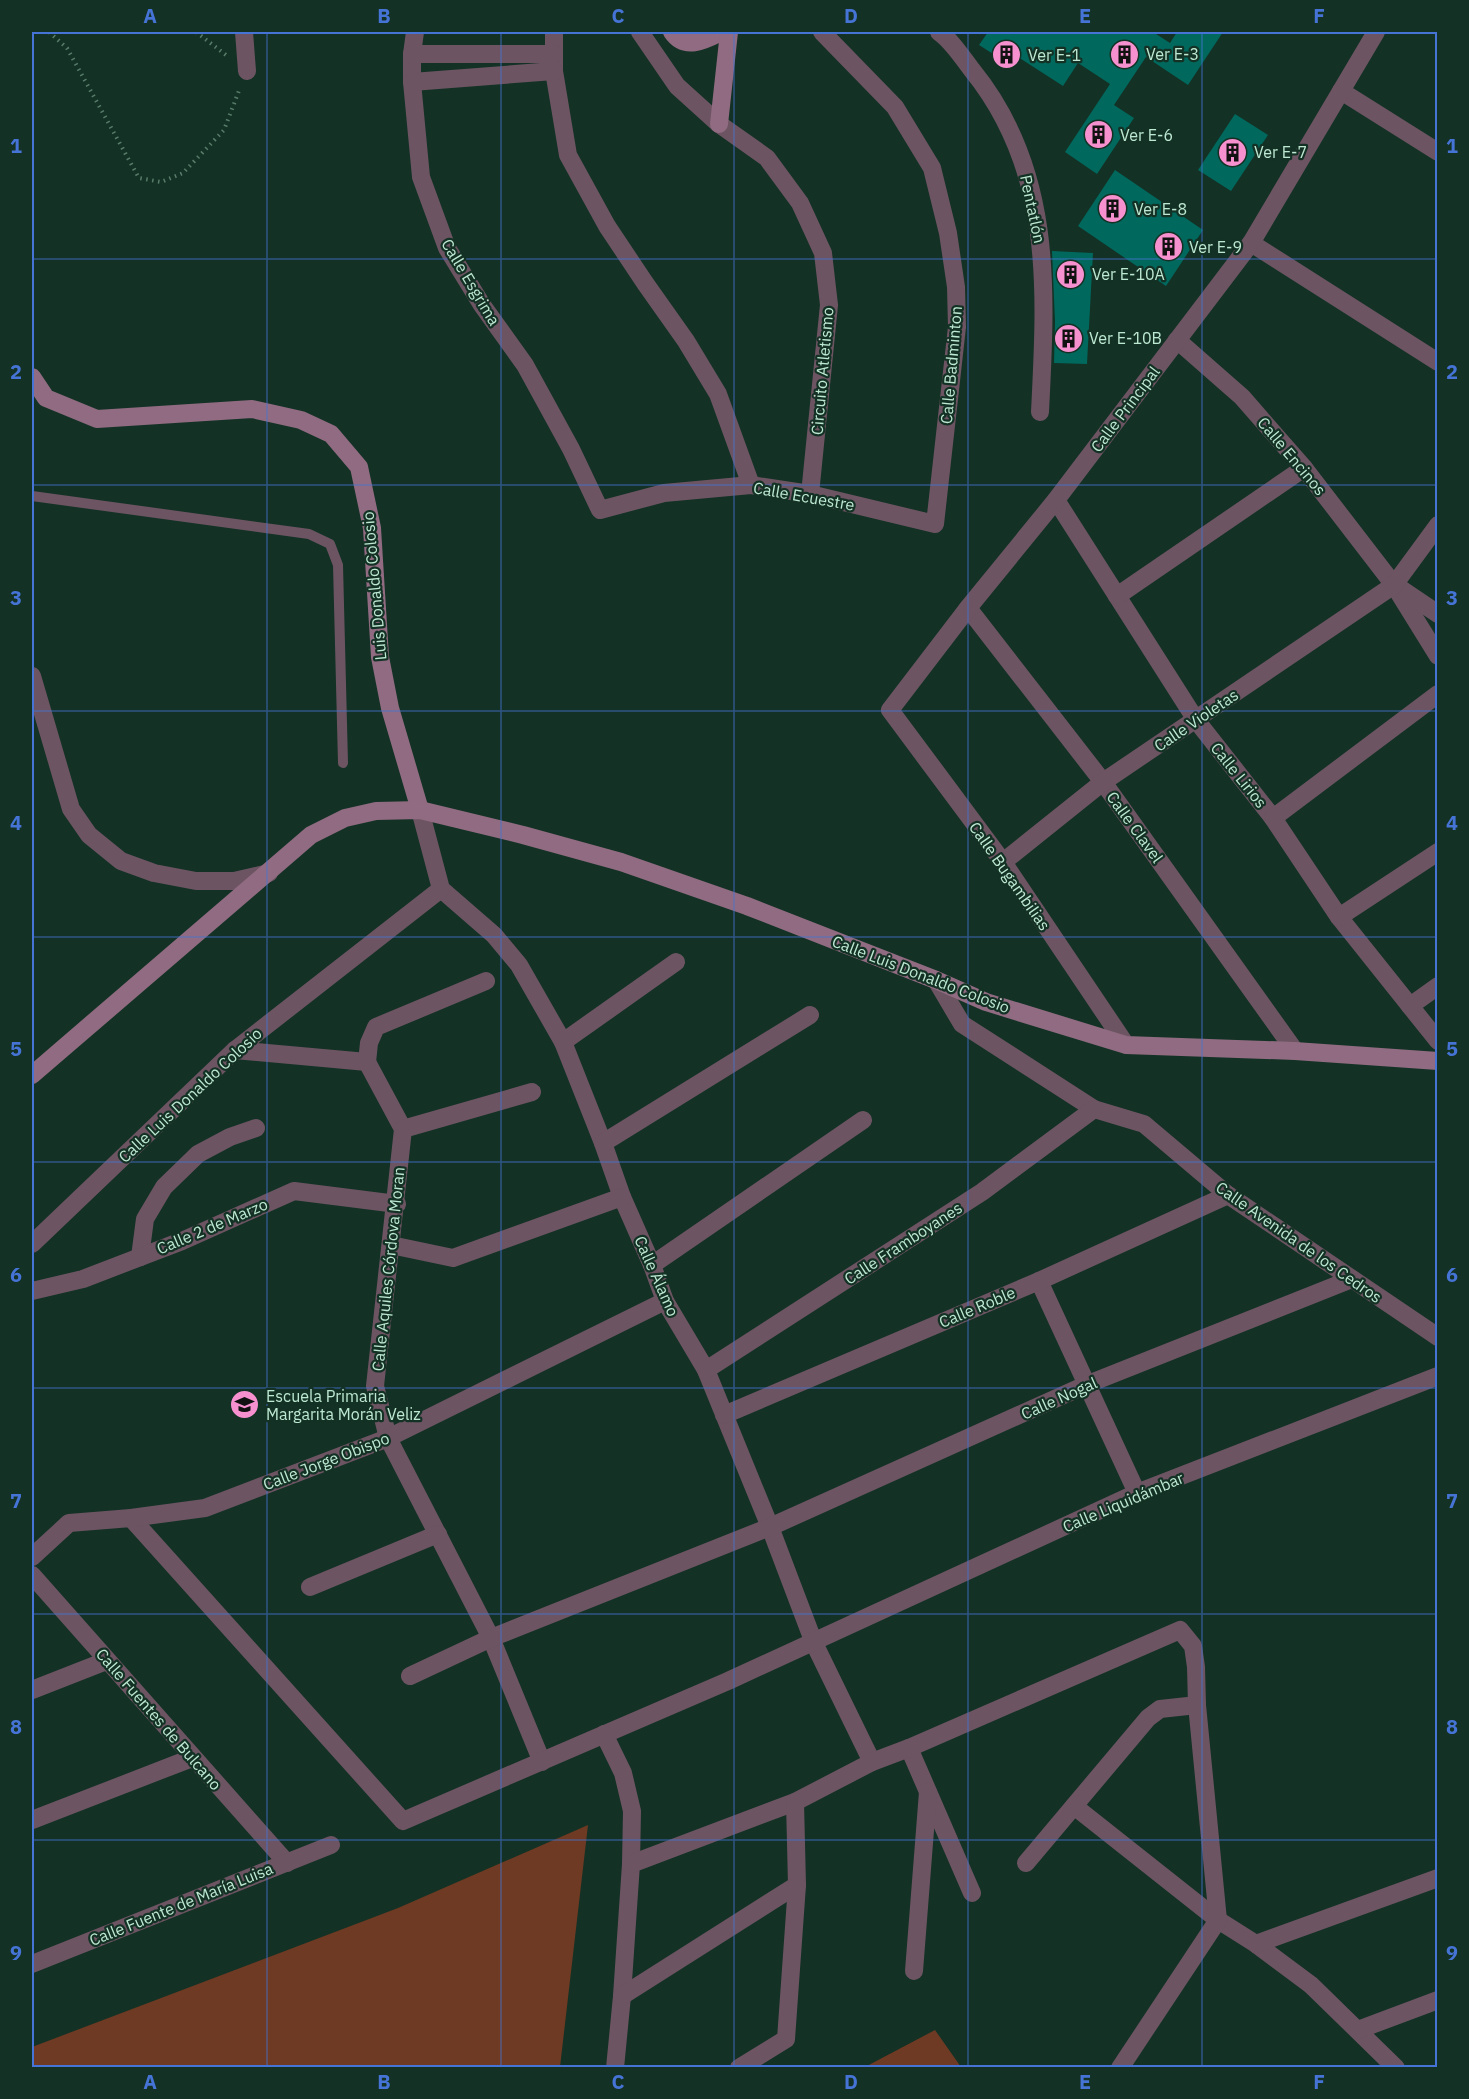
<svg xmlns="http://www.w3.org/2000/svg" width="1469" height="2099" viewBox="0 0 1469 2099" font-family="'IBM Plex Sans',sans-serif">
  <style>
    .green { fill: #6e3a23 }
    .building { fill: #00685d }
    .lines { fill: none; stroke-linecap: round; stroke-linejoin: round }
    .path { stroke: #587c6b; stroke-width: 4; stroke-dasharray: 1.5 4.5; stroke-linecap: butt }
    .lane { stroke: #6c5462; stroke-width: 10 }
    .street { stroke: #6c5462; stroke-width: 18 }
    .secondary { stroke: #906b81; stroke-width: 18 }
    .grid { fill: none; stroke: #4574d6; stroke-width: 1.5; stroke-opacity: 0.55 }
    .labels { text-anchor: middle; stroke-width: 4.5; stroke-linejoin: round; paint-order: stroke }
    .poi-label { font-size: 16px; fill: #bde8d2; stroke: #133124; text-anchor: start }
    .street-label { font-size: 16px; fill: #bde8d2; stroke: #133124 }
    .neatline { fill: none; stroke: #4574d6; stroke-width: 2 }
    .grid-label { font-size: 20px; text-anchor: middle; font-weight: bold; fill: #4574d6 }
  </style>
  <rect width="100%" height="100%" fill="#133124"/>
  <g class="green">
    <path d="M588 1825 560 2067H32V2047L398 1908Z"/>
    <path d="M935 2030 961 2067H865Z"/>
  </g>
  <g class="building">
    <path d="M988 32H1153L1170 43 1177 32H1223L1188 85 1146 57 1114 105 1134 118 1097 174 1065 152 1110 84 1078 63 1063 86 1018 57 1012 66 979 45Z"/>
    <path d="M1235 114 1268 135 1231 191 1198 170Z"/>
    <path d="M1115 170 1203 230 1166 286 1078 226Z"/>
    <path d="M1052 251 1093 253 1087 364 1054 363 1055 322Z"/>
  </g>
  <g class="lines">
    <g class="path">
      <path d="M49 32 67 48 139 178 161 182 183 173 224 130 240 88"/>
      <path d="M196 32 226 55"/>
    </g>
    <path class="lane" d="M32 496 309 534 330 544 338 565 343 763"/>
    <g class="street">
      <path d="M244 32 247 71"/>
      <path d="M415 32 412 54V82L421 177 447 248 482 305 525 365 571 449 600 510 664 493 751 485 810 494 935 524 957 327 956 287 948 233 932 168 895 107 822 32"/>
      <path d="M554 32V71L568 155 607 226 645 283 686 341 718 394 751 485"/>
      <path d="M640 32 677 86 719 124 767 158 800 203 823 253 829 305 810 494"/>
      <path d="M939 32C952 41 962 57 972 70 1054 171 1046 291 1040 412"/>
      <path d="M412 54H553"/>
      <path d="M412 82 554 71"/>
      <path d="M1341 91 1438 152"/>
      <path d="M1251 243 1438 362"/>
      <path d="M1177 340 1242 397 1304 468 1394 585 1438 656"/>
      <path d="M1056 500 1196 720 1273 818 1339 917 1438 1041"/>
      <path d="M1401 589 1438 614"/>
      <path d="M1117 596 1304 468"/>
      <path d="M968 608 1103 782 1295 1051"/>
      <path d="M32 676 71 809 89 835 121 861 154 873 196 881H234L269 873"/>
      <path d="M420 810 441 889 494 935 519 965 563 1042 603 1143 622 1197 652 1265 665 1301 706 1370 770 1527 814 1643 872 1762"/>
      <path d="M1273 818 1438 694"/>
      <path d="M1003 862 1103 782 1394 585 1438 525"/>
      <path d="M1339 917 1438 852"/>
      <path d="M936 980 962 1024 1094 1109 1144 1124 1228 1195 1438 1337"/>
      <path d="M1410 1006 1438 986"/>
      <path d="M563 1042 676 962"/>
      <path d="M1126 1045 1003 862 890 710 968 608 1056 500 1251 243 1376 32"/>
      <path d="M235 1050 367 1062"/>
      <path d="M367 1062 403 1129 375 1386 388 1438 491 1638 542 1762"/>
      <path d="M367 1062 369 1043 376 1027 486 981"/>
      <path d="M403 1129 532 1092"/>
      <path d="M603 1143 810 1015"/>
      <path d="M32 1244 235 1050 441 889"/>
      <path d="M391 1245 453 1258 622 1197"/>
      <path d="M140 1257 145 1219 164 1187 198 1154 230 1137 256 1128"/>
      <path d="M652 1265 863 1120"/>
      <path d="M1039 1281 1137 1493"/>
      <path d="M32 1291 83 1279 182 1241 294 1191 397 1204"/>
      <path d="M706 1370 982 1192 1094 1109"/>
      <path d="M724 1415 1039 1281 1228 1195"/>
      <path d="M131 1518 403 1821 728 1681 1137 1493 1438 1376"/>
      <path d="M32 1557 69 1523 131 1518 205 1508 388 1438 665 1301"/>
      <path d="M32 1575 287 1863"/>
      <path d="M310 1587 438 1534"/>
      <path d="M410 1676 491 1638 770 1527 1088 1384 1352 1279"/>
      <path d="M32 1690 106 1661"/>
      <path d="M604 1734 623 1773 632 1811 631 1864 622 1996 615 2068"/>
      <path d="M909 1748 972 1893"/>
      <path d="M1074 1806 1218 1920 1256 1944 1311 1985 1396 2068"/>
      <path d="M32 1820 192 1758"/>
      <path d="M1026 1863 1148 1718 1160 1709 1197 1705"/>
      <path d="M631 1864 795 1802 872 1762 909 1748 1180 1630 1193 1646 1196 1667 1197 1705 1218 1920 1120 2068"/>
      <path d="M1256 1944 1438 1878"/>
      <path d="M32 1964 331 1845"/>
      <path d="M914 1971 928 1792"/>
      <path d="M622 1996 797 1885 795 1802"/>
      <path d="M1358 2030 1438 2000"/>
      <path d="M739 2068 786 2039 797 1885"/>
    </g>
    <g class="secondary">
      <path d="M672 32C685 51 705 40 721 32"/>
      <path d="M719 124 729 32"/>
      <path d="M32 377 46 398 97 419 252 409 301 420 331 434 359 467 372 528 380 657 390 708 420 810"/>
      <path d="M32 1075 311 835 345 818 376 811 420 810 523 835 621 862 747 906 936 980 986 1002 1126 1045 1295 1051 1438 1061"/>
    </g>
  </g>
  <path class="grid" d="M267 32V2068M501 32V2068M734 32V2068M968 32V2068M1202 32V2068M32 259H1438M32 485H1438M32 711H1438M32 937H1438M32 1162H1438M32 1388H1438M32 1614H1438M32 1840H1438"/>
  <defs>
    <symbol id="building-disc" viewBox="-11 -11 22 22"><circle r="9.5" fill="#f690cf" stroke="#133124"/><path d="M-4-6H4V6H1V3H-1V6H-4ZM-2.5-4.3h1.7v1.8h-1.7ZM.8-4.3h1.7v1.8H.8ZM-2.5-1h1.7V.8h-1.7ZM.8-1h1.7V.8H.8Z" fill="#111"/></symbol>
    <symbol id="school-disc" viewBox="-11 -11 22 22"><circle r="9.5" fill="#f690cf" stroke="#133124"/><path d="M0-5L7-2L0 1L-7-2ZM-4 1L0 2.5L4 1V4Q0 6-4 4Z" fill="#111"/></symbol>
  </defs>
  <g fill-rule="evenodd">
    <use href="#building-disc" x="1108" y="38" width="33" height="33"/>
    <use href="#building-disc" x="990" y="38" width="33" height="33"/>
    <use href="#building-disc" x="1082" y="118" width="33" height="33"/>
    <use href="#building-disc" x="1216" y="136" width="33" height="33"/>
    <use href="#building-disc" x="1096" y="192" width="33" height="33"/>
    <use href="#building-disc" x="1152" y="230" width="33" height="33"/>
    <use href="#building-disc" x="1054" y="258" width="33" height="33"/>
    <use href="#building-disc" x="1052" y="322" width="33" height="33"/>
    <use href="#school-disc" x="228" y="1388" width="33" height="33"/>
  </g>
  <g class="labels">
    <g class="poi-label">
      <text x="1146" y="60">Ver E-3</text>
      <text x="1028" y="61">Ver E-1</text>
      <text x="1120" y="141">Ver E-6</text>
      <text x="1254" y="158">Ver E-7</text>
      <text x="1134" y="215">Ver E-8</text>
      <text x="1189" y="253">Ver E-9</text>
      <text x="1092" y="280">Ver E-10A</text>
      <text x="1089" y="344">Ver E-10B</text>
      <text x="266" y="1402">Escuela Primaria<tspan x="266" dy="18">Margarita Morán Veliz</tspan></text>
    </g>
    <g class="street-label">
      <text transform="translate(1033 209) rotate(78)" y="6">Pentatlón</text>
      <text transform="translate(471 282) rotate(59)" y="6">Calle Esgrima</text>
      <text transform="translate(951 365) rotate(-85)" y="6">Calle Badminton</text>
      <text transform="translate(822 371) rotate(-85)" y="6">Circuito Atletismo</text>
      <text transform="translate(1125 409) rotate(-53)" y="6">Calle Principal</text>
      <text transform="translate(1292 456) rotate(50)" y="6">Calle Encinos</text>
      <text transform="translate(804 496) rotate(10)" y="6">Calle Ecuestre</text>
      <text transform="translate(374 586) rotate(-95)" y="6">Luis Donaldo Colosio</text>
      <text transform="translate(1196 720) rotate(-34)" y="6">Calle Violetas</text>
      <text transform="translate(1239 775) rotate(51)" y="6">Calle Lirios</text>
      <text transform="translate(1135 827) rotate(54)" y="6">Calle Clavel</text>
      <text transform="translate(1010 876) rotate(55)" y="6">Calle Bugambilias</text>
      <text transform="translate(921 974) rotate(21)" y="6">Calle Luis Donaldo Colosio</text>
      <text transform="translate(190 1095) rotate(-43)" y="6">Calle Luis Donaldo Colosio</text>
      <text transform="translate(212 1226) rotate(-23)" y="6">Calle 2 de Marzo</text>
      <text transform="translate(1299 1242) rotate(35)" y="6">Calle Avenida de los Cedros</text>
      <text transform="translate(903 1243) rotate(-33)" y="6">Calle Framboyanes</text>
      <text transform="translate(388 1269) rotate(-84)" y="6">Calle Aquiles Córdova Moran</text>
      <text transform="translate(657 1276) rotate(66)" y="6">Calle Álamo</text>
      <text transform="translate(977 1307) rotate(-23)" y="6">Calle Roble</text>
      <text transform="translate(1059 1398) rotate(-24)" y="6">Calle Nogal</text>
      <text transform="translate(326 1461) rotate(-21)" y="6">Calle Jorge Obispo</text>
      <text transform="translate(1123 1502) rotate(-23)" y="6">Calle Liquidámbar</text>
      <text transform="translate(159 1719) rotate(49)" y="6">Calle Fuentes de Bulcano</text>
      <text transform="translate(181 1904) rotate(-22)" y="6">Calle Fuente de María Luisa</text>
    </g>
  </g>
  <rect width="1469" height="2099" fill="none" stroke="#133124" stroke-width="66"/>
  <rect x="33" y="33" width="1403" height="2033" class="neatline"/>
  <g class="grid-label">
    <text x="150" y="23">A</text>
    <text x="384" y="23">B</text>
    <text x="618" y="23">C</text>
    <text x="851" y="23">D</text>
    <text x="1085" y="23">E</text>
    <text x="1319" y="23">F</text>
    <text x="16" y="153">1</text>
    <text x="1452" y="153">1</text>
    <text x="16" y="379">2</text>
    <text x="1452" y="379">2</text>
    <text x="16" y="605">3</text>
    <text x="1452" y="605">3</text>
    <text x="16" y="830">4</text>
    <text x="1452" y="830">4</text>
    <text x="16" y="1056">5</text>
    <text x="1452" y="1056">5</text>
    <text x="16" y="1282">6</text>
    <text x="1452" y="1282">6</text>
    <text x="16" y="1508">7</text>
    <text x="1452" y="1508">7</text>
    <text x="16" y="1734">8</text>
    <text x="1452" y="1734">8</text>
    <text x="16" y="1960">9</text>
    <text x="1452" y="1960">9</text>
    <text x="150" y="2089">A</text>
    <text x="384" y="2089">B</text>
    <text x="618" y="2089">C</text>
    <text x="851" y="2089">D</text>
    <text x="1085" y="2089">E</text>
    <text x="1319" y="2089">F</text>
  </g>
</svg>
